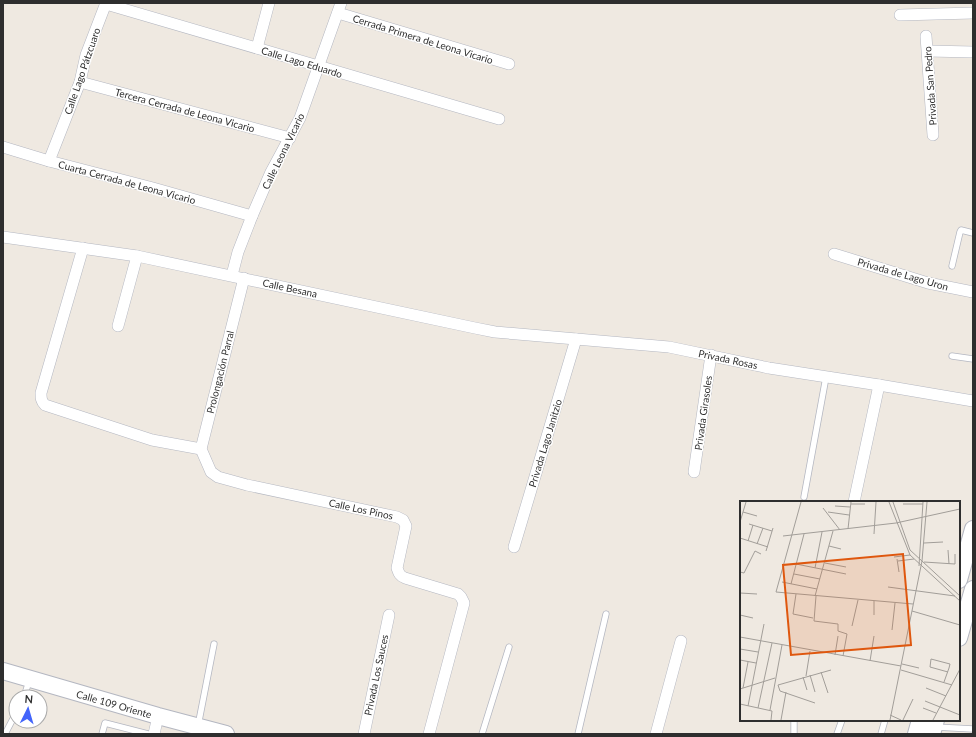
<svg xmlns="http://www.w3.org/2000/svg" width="976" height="737" viewBox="0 0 976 737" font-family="Lato,sans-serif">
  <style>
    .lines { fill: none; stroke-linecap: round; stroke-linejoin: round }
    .lane-casing { stroke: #b4b7c1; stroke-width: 7 }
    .street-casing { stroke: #b4b7c1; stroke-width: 12 }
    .secondary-casing { stroke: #b4b7c1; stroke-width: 18 }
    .lane { stroke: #fff; stroke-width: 5.5 }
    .street { stroke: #fff; stroke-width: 11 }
    .secondary { stroke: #fff; stroke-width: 16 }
    .labels { text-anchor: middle; stroke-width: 3; stroke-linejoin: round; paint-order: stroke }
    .street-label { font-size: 10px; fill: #2e2e2e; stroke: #fff }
    .inset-road { fill: none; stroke: #a29e99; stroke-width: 1 }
    .view { fill: #df570e; fill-opacity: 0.15; stroke: #df570e; stroke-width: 2 }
    .inset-edge { fill: none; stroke: #2e2e2e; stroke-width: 2 }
  </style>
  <rect width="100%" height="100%" fill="#efe9e1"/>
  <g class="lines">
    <defs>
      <g id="lane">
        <path d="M952 266 960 232 961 230 973 233"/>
        <path d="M952 356 973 359"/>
        <path d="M804 497 826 377"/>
        <path d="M24 697 29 681"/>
        <path d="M198 726 214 644"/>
        <path d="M935 727 973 729"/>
        <path d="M5 734 16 713"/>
        <path d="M102 734 105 723 148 734"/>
        <path d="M482 734 509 647"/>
        <path d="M578 734 606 614"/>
        <path d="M794 734V720"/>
        <path d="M837 734 842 720"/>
        <path d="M881 734 885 720"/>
      </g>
      <g id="street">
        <path d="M106 4 499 119"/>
        <path d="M338 13 509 64"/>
        <path d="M900 15 973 13"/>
        <path d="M926 36 933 135"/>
        <path d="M257 48 269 3"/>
        <path d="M928 51 973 52"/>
        <path d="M80 82 290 138"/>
        <path d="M3 147 49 161 153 188 252 216"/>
        <path d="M49 161 80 82 86 55 106 3"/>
        <path d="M3 237 137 256 475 328 495 332 669 347 769 368 879 385 973 401"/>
        <path d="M83 248 41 393C41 398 41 401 45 405L152 440 201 449"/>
        <path d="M834 254 928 283 973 292"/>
        <path d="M232 275 238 252 252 216 271 172 300 118 341 3"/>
        <path d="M244 278 201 449 211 472 218 477 247 485 397 517 403 520 406 526 397 568C399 574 400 576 405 578L458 594 461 597 464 603 429 734"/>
        <path d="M118 326 137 256"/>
        <path d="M694 472 711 355"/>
        <path d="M854 502 879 385"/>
        <path d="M514 547 576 339"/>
        <path d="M154 734 158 716"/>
        <path d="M364 734 389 615"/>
        <path d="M656 734 681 641"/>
      </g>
      <g id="secondary">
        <path d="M959 580 973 529"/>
        <path d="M959 638 973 589"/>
        <path d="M3 671 158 716 226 734"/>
        <path d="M916 734 920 720"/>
        <path d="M932 734 936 720"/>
      </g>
    </defs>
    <use href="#lane" class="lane-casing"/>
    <use href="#street" class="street-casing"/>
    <use href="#secondary" class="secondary-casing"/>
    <use href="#lane" class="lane"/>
    <use href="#street" class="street"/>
    <use href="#secondary" class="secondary"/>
  </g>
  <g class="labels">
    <g class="street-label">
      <text transform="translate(423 39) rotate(17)" y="4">Cerrada Primera de Leona Vicario</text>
      <text transform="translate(302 62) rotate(17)" y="4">Calle Lago Eduardo</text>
      <text transform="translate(82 71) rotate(-71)" y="4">Calle Lago Pátzcuaro</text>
      <text transform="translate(930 86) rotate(-94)" y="4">Privada San Pedro</text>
      <text transform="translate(185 110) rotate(15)" y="4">Tercera Cerrada de Leona Vicario</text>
      <text transform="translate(283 151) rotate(-64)" y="4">Calle Leona Vicario</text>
      <text transform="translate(127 182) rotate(15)" y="4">Cuarta Cerrada de Leona Vicario</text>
      <text transform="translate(903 274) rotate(16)" y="4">Privada de Lago Uron</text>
      <text transform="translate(290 288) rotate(12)" y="4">Calle Besana</text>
      <text transform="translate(728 359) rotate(12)" y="4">Privada Rosas</text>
      <text transform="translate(220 372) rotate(-76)" y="4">Prolongación Parral</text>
      <text transform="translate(703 413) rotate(-82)" y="4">Privada Girasoles</text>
      <text transform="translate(545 443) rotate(-73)" y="4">Privada Lago Janitzio</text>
      <text transform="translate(361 509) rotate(12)" y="4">Calle Los Pinos</text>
      <text transform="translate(376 675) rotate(-78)" y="4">Privada Los Sauces</text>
      <text transform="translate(114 704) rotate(16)" y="4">Calle 109 Oriente</text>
    </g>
  </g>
  <g transform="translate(740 501)">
    <rect width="220" height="220" fill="#efe9e1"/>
    <path class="inset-road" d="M61 1 36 91 173 103M149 1 170 54 220 100M153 1 170 49 220 95M111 3H125M163 3H183M95 5 110 6M83 7 100 29M3 11 17 15M88 11 109 14M0 21 6 1M9 23 32 30M108 28 111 1M134 33 136 1M43 35 156 22 220 8M0 37 28 46M8 40 13 24M184 42 203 41M17 43 23 27M89 45 101 48M208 49 209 63M26 50 33 27M154 56 170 54M157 58 159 71M158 60 174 58M184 61 215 63V53M85 62 106 66M56 63 106 73M179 65 183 1M75 67 82 31M0 71 4 72 15 50 21 53M54 73 80 78M42 81 77 88M51 83 64 33M148 86 215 95M0 92 17 93M56 93 53 113 73 117M75 95 93 30M76 95 74 120 98 123V130L107 133 103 155M172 110 220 124M0 114 13 117M134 114V100M112 125 118 99M152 129 155 102M0 136 161 165M0 148 18 151M95 154 98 135M0 159 16 162M130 160 134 135M162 163 179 167M161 169 212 184M81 171 88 192M70 174 75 191M66 175 70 150M63 176 67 189M204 181 209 167 210 163 191 158 190 166 208 171M3 187 8 161M186 187 206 195M0 188 35 177M185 200 220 214M75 202 40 190 38 184 91 169M0 203 32 210 31 219M8 205 24 123M18 207 32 142M183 207 196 212M30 209 42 144M150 214 161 219M41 219 46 191M150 219 182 60 187 1M163 219 173 198M193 219 220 168"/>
    <path class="view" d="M163 53 171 144 51 154 43 64Z"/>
    <rect width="220" height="220" class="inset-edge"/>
  </g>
  <rect width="976" height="737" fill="none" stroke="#2e2e2e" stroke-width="8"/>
  <g transform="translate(28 709) rotate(5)"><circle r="19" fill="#ffffff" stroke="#ababab"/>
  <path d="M0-3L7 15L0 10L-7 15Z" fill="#4264fb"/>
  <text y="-6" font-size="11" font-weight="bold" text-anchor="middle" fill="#2e2e2e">N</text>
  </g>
</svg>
